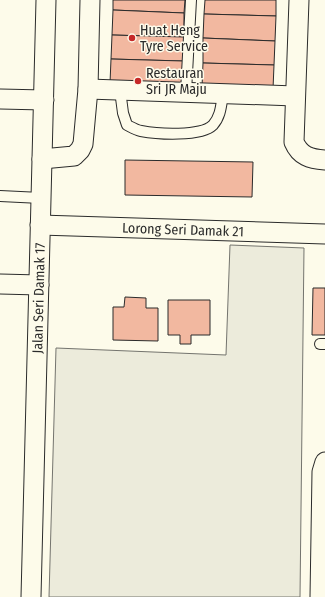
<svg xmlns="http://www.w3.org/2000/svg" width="325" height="597" viewBox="0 0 325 597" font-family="'Fira Sans Condensed',sans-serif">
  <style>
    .green { fill: #ecebdb; stroke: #74746e }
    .building { fill: #f2b8a0; stroke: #2b2b2b }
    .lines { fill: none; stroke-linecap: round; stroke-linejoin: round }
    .lane-casing { stroke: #2b2b2b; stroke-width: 12 }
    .street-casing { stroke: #2b2b2b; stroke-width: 21 }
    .lane { stroke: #fdfbea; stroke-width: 10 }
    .street { stroke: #fdfbea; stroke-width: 19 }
    .poi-dot { fill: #c62828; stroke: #fdfbea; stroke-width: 1.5 }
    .labels { text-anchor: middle; stroke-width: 3; stroke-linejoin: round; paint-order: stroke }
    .poi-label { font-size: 14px; fill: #2b2b2b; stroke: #fdfbea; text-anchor: start }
    .street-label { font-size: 14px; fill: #2b2b2b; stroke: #fdfbea }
  </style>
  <rect width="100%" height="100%" fill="#fdfbea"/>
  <path class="green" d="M230 245 304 248 300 597H49L56 348 226 355Z"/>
  <g class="building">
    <path d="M113 0H185L184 13 113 10Z"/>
    <path d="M205 0H276V16L204 14Z"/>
    <path d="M113 10 184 13V37L112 35Z"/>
    <path d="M204 14 276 16 275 41 203 38Z"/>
    <path d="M112 35 184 37 183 61 111 59Z"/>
    <path d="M203 38 275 41 274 65 203 63Z"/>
    <path d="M111 59 183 61 182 86 110 83Z"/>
    <path d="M203 63 274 65 273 89 202 87Z"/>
    <path d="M125 160 253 162 252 197 125 195Z"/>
    <path d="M313 288H325V335H312Z"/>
    <path d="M125 297 146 298V308H158V341L113 340V307H124Z"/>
    <path d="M168 300H210V335H191V344H180V335H168Z"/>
  </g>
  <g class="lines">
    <defs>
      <g id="lane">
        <path d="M120 90 123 113 127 125C131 127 136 130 141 131 157 134 201 137 213 125 221 116 221 105 223 94"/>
        <path d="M186 92 191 0"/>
        <path d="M0 196 41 198"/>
        <path d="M320 344H325"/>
      </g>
      <g id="street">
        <path d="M299 0 294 142C300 156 310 159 325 160"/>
        <path d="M88 89 295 96"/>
        <path d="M0 99 44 100"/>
        <path d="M42 159 74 156 80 150 83 144 88 89 90 0"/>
        <path id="s1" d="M40 225 325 234"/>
        <path d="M0 284 39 285"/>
        <path id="s2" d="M31 597 46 0"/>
        <path d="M320 597 322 472 325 462"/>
      </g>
    </defs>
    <use href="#lane" class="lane-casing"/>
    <use href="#street" class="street-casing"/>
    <use href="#lane" class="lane"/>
    <use href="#street" class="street"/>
  </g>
  <g class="poi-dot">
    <circle cx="132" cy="38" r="4"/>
    <circle cx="138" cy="81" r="4"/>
  </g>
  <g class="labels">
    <g class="poi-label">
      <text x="140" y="35">Huat Heng<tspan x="140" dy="16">Tyre Service</tspan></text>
      <text x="146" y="78">Restauran<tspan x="146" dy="16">Sri JR Maju</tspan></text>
    </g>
    <g class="street-label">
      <text dy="5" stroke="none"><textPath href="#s1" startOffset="143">Lorong Seri Damak 21</textPath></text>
      <text dy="5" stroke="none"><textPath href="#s2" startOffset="299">Jalan Seri Damak 17</textPath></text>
    </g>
  </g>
</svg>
